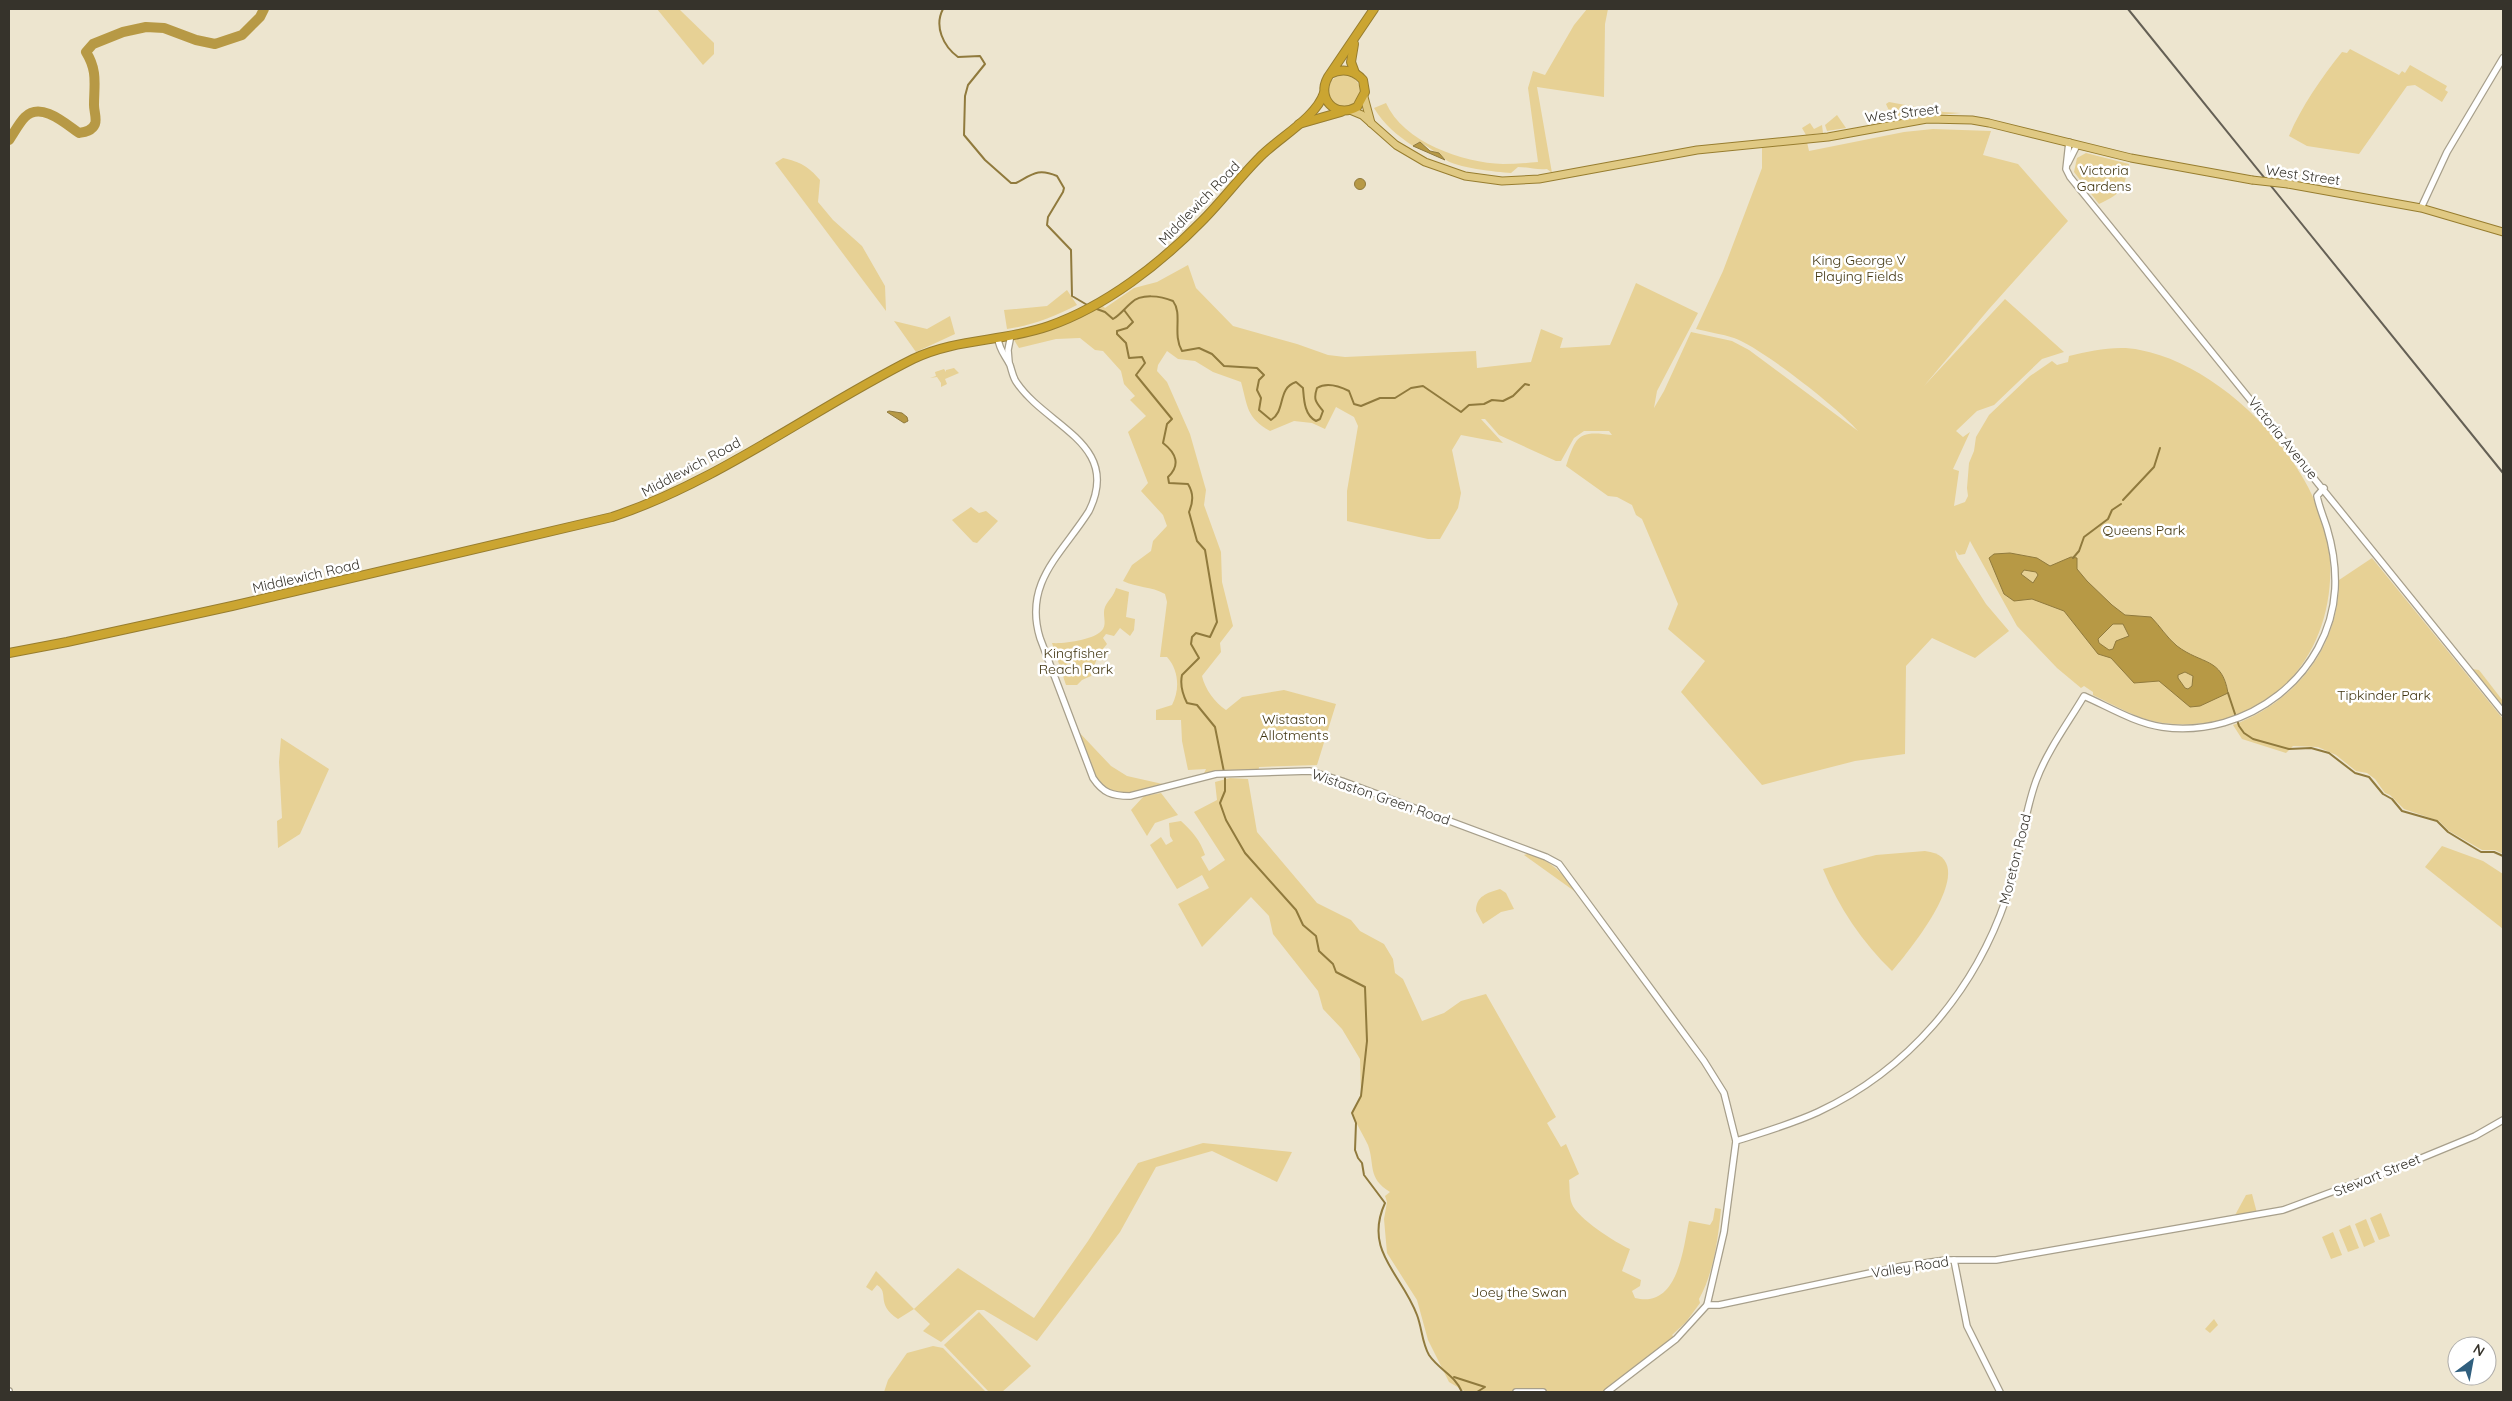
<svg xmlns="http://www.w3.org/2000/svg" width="2512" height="1401" viewBox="0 0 2512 1401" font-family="Quicksand,sans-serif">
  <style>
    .green { fill: #e7d195 }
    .water { fill: #b79945; stroke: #907a3d; fill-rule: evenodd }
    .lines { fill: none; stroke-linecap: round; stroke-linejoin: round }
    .stream { stroke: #907a3d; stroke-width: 2 }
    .river { stroke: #b79945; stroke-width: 10 }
    .minor-casing { stroke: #a79f8b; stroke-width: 8 }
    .major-casing { stroke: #977d2f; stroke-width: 9 }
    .highway-casing { stroke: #977d2f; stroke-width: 10 }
    .minor { stroke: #fff; stroke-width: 5.5 }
    .major { stroke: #e0c983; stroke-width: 7 }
    .highway { stroke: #cba531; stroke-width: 8 }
    .rail { stroke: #656055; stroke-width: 2 }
    .major-bridge-casing { stroke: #977d2f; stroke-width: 9; stroke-linecap: butt }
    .major-bridge { stroke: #e0c983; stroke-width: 7 }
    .labels { text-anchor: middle; stroke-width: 5; stroke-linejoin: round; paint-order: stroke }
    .street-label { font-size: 14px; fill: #36332b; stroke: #fff }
    .park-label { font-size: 14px; fill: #413510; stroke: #fff }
  </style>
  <rect width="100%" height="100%" fill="#ede5cf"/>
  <g class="green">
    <path d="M657 9H679L714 43V54L703 65Z"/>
    <path d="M1587 9H1608L1605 24 1604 97 1537 87 1552 173 1547 169C1536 170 1528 167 1518 167L1511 173C1497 172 1455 168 1445 159 1438 154 1429 147 1419 142L1413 146C1397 135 1384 125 1374 108L1386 103C1403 142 1463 163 1503 164 1515 164 1527 163 1538 162L1528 88 1533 71 1545 75 1574 25Z"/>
    <path d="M2350 49 2399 75 2402 71 2405 73 2410 65 2447 86 2445 90 2448 92 2442 102 2415 85 2407 86 2359 154 2307 146 2289 136C2301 107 2322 77 2342 52L2347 53Z"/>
    <circle cx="1344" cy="91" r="16"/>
    <path d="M1889 102 1944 112 1961 113 1898 119 1891 115 1886 104Z"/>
    <path d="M1837 115 1846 128 1827 131 1825 125Z"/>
    <path d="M1810 123 1814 129 1822 125 1823 133 1806 135 1802 128Z"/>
    <path d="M1933 129 1991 131 1983 155 2018 164 2068 221 1989 309 1924 386 2005 299 2064 352 2042 359 1994 405 1977 411 1956 431 1963 437 1970 432 1953 469 1959 471 1954 506 1965 502 1968 496 1967 488 1969 463 1974 451 1976 437 1989 415 2030 376 2052 361 2057 365 2068 362 2069 356C2092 351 2116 345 2140 350 2226 366 2324 470 2330 558 2336 657 2266 736 2163 723 2139 720 2114 705 2093 695V692L2084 686 2081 688 2057 668 2017 626 1970 541 1965 554 1959 555 1955 550 1957 558 1986 604 2009 631 1975 658 1932 638 1906 666 1905 754 1855 761 1762 785 1681 692 1705 661 1668 629 1678 604 1642 519 1636 515 1632 505 1617 497 1608 496 1566 466C1576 436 1578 430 1612 435L1609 431H1584L1574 438 1561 461H1556L1499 435 1485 419H1481L1503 443 1461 435 1452 450 1461 493 1458 508 1440 539H1428L1347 521V491L1358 426 1354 417 1336 407 1325 429 1312 423 1294 421 1270 431C1246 417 1248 407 1241 382L1213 372 1195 361 1178 359 1167 351 1158 365 1157 371 1167 382 1190 434 1206 490 1204 505 1221 552 1222 582 1233 626 1220 643 1221 652 1202 676C1205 689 1215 703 1226 710L1242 697 1284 690 1336 704 1317 765 1259 767 1258 773 1202 778 1206 769 1188 770 1182 741 1181 720H1156V710L1172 705C1180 690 1179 670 1167 657H1160L1167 602 1165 594C1151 586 1137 588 1123 581L1132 565 1151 551 1153 541 1167 526 1163 515 1141 491 1148 483 1128 432 1146 416 1130 400 1135 396 1124 384 1121 371 1103 351 1095 350 1080 338 1056 339 1019 348 1011 335 1048 326 1099 302 1105 308 1134 288 1157 282 1188 265 1196 288 1233 326 1297 344 1328 355 1345 357 1476 351 1477 368 1531 362 1541 329 1563 338 1560 348 1610 345 1636 283 1698 313 1657 391 1654 408 1664 391 1691 332 1732 341 1749 350 1858 431C1841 410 1759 346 1734 338 1722 334 1708 332 1696 329L1723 271 1762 168V147L1807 142 1809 151 1904 132Z"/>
    <path d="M2086 153 2129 164C2124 188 2123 193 2099 204L2074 172 2077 158Z"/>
    <path d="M783 158C800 162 808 166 820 180L818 202 833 220 862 246 885 286 886 311 775 163Z"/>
    <path d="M1067 290 1077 305C1054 317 1033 325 1007 329L1004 310 1047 306Z"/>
    <path d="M950 316 955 334 916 352 894 321 927 329Z"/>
    <path d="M954 368 959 373 945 379 947 384 941 387V383L937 377 930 378 936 376 935 372 944 369 946 372V370Z"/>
    <path d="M971 507 979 513 986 511 998 521 977 543 973 542 952 520Z"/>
    <path d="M2372 558 2503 719V854L2495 850H2482L2449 831 2439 821 2404 809 2390 795 2385 793 2375 779 2367 773 2356 771 2336 755 2318 747 2293 746 2286 753 2242 739 2233 725C2295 702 2339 648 2339 580Z"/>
    <path d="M1116 588 1129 592 1126 617 1135 619 1134 630 1130 636 1120 628 1114 636 1106 634 1103 638 1107 644 1098 655 1091 676 1082 680 1077 685H1066L1052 643C1063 644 1096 640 1103 629 1107 623 1102 614 1105 607 1108 600 1114 596 1116 588Z"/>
    <path d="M2472 669 2479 670 2503 701V708Z"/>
    <path d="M1076 729 1111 766 1127 776 1167 785C1096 803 1101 792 1076 729Z"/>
    <path d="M281 738 329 769 300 834 278 848 277 821 282 818 279 762Z"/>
    <path d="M1230 778 1248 779 1257 832 1317 903 1351 920 1360 931 1384 944 1393 959 1395 973 1403 979 1422 1021 1444 1013 1461 1001 1486 994 1556 1117 1547 1123 1561 1147 1566 1144 1579 1174 1569 1180C1570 1188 1569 1197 1572 1204 1577 1218 1616 1243 1630 1249L1622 1271 1641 1280 1640 1286 1632 1291 1635 1298C1678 1309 1683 1249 1689 1221L1710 1225 1713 1220 1715 1208 1721 1209C1718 1239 1714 1272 1699 1299L1700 1303 1686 1322 1672 1335 1676 1339 1607 1392H1466L1449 1382 1428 1340 1417 1300 1387 1253 1384 1219 1387 1202 1385 1196 1390 1192C1367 1178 1375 1164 1368 1145 1363 1134 1356 1124 1352 1113L1361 1096 1360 1059 1342 1029 1323 1009 1318 991 1273 934 1269 916 1251 897 1202 947 1178 904 1209 888 1202 875 1177 889 1150 845 1161 837 1166 845 1173 841 1170 836 1169 823 1181 821C1192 831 1200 840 1205 855L1201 857 1209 871 1225 860 1194 812 1217 800 1215 782Z"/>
    <path d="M1161 793 1178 815 1155 823 1147 836 1131 810 1144 796Z"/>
    <path d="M2442 846 2483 861 2503 874V929L2425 867Z"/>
    <path d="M1925 851C1986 858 1909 951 1892 971 1862 942 1839 908 1823 869L1876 855Z"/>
    <path d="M1530 853C1554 864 1561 871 1577 893L1524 855Z"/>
    <path d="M1500 889 1506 893 1514 909 1501 912 1483 924 1476 911C1476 896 1487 893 1500 889Z"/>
    <path d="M1203 1143 1292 1152 1277 1182 1212 1151 1156 1167 1120 1232 1037 1341 984 1310H977L941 1342 923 1331 930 1324 914 1309 898 1319C875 1304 890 1293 877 1285L872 1291 866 1287 876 1271 914 1309 958 1268 1034 1318 1088 1241 1138 1163Z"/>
    <path d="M2252 1194 2257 1213 2234 1217 2246 1195Z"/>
    <path d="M2381 1213 2390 1236 2379 1240 2370 1218Z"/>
    <path d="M2366 1219 2375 1242 2364 1247 2355 1224Z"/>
    <path d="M2350 1225 2359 1248 2348 1252 2339 1230Z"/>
    <path d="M2333 1232 2342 1255 2331 1259 2322 1237Z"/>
    <path d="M979 1312 1031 1366 1002 1392H989L944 1345Z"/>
    <path d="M2214 1319 2218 1325 2210 1333 2205 1329Z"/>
    <path d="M933 1346 943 1348 986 1392H884L888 1380 907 1353Z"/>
  </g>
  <g class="water">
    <path d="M1420 142 1430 151 1439 153 1445 160 1413 146Z"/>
    <circle cx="1360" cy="184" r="5.5"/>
    <path d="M889 411 902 413 907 417 908 421 904 423 887 412Z"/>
    <path d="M2010 553 2037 558 2050 566 2071 557 2077 558V569L2087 581 2112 605 2125 615 2151 617C2160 626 2167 638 2177 646 2202 665 2222 657 2228 693L2200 706 2190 707 2159 681 2134 683 2111 658 2098 654 2064 611 2032 599 2014 601 2004 594 1989 558 1994 554ZM2024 570 2036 572 2038 575 2033 583 2021 574ZM2113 624H2123L2129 636 2116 641 2113 649 2109 650 2099 643 2098 639ZM2185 672 2193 676 2192 686 2188 689 2185 688 2178 678V675Z"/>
  </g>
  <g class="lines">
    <g class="stream">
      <path d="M943 9C934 26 943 46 958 57L980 56 985 64 968 85 965 96 964 135 985 160 1011 183H1016C1033 174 1038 168 1057 176L1064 188 1063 192 1048 217 1047 225 1071 250 1072 296 1089 306"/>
      <path d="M1094 308 1105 312 1113 319C1120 315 1125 308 1131 303 1141 293 1161 296 1173 301 1183 314 1172 334 1182 351L1199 348 1212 354 1224 366 1257 368 1264 375 1259 380 1257 390 1261 398 1259 410 1271 420C1286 411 1277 388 1296 382L1303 388C1304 399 1304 415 1316 421L1320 419 1323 411C1316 402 1313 400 1317 388 1327 382 1339 386 1349 391L1354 404 1361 406 1380 398H1395L1411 388 1423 386 1461 412 1469 405 1484 404 1492 400 1503 401 1513 396 1525 384 1529 385"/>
      <path d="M1124 310 1133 322 1127 328 1117 331V334L1126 343 1129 358 1142 357 1145 363 1136 375 1172 419 1167 424 1163 443C1176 453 1181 465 1168 477L1169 483 1188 484C1194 494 1193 502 1189 512L1197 541 1205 550 1217 622 1210 637 1196 633 1192 637 1191 644 1199 658 1182 675C1180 684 1183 695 1187 703L1197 705 1215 727 1225 777V791L1220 803 1226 820 1245 853 1296 910 1303 925 1316 936 1319 951 1333 964 1336 972 1365 987 1367 1041 1361 1096 1352 1113 1356 1123 1355 1150 1358 1158 1362 1163 1364 1175 1385 1203C1363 1251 1402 1274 1417 1315 1422 1328 1422 1343 1429 1355 1439 1370 1455 1375 1462 1392"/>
      <path d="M2123 500 2154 467 2160 448"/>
      <path d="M2073 558 2079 551 2084 537 2108 519 2112 510 2121 504"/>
      <path d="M2228 693 2239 726 2244 733 2253 739 2289 749 2311 748 2329 753 2355 773 2369 777 2383 794 2392 799 2402 811 2437 821 2448 832 2481 852H2494L2503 856"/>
      <path d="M1454 1377 1485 1387 1477 1392"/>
    </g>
    <path class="river" d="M9 140C14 133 19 123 25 117 41 101 66 124 79 133 85 132 92 131 95 124 97 119 94 111 94 105 94 85 98 71 86 52L93 44 123 32 146 27 164 28 196 40 215 44 242 35 260 17 264 9"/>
    <defs>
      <g id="minor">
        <path d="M2069 142 2066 169 2070 177 2503 712"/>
        <path d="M2068 163 2077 145"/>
        <path d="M2421 208 2447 152 2503 58"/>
        <path d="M998 338C999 350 1005 355 1010 365 1012 371 1013 378 1017 383 1047 427 1122 444 1089 511 1062 554 1023 582 1040 638L1093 778C1103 793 1112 796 1130 796L1216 774 1310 771 1342 781 1546 857 1559 864 1704 1061 1724 1093 1736 1141 1724 1232 1707 1305"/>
        <path d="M1009 362 1008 350 1011 335"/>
        <path d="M1736 1141C1764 1132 1792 1124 1818 1112 1908 1070 1974 992 2006 899 2020 860 2022 820 2036 781 2047 751 2068 723 2084 696 2109 707 2135 723 2162 727 2247 739 2330 675 2335 589 2336 569 2333 548 2327 528 2324 518 2319 507 2317 496L2324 488"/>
        <path d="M1954 1260 1967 1326 2000 1392"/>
        <path d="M9 1391V1392"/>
        <path d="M1516 1392H1543"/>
        <path d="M1607 1392 1676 1339 1707 1305H1719L1903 1266 1946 1260H1996L2283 1210 2402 1166 2475 1136 2503 1120"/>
      </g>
      <g id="major">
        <path d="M1364 97 1371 123"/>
        <path d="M1350 110 1362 115 1396 145 1425 162 1465 176 1502 181 1539 179 1697 150 1828 137 1927 119 1972 120 1989 123 2131 158 2252 180"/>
        <path d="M2288 184 2421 208 2503 232"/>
      </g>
      <g id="highway">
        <path d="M1354 44 1351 62 1355 73"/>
        <path d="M1330 74C1342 68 1354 70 1363 80L1365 92 1357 107C1335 119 1316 98 1328 77L1374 9"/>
        <path d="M1299 124 1341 112"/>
        <path d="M9 653 67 642 232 606 612 517C718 482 813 409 913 359 956 338 1004 342 1049 326 1106 306 1160 264 1202 221 1222 201 1239 178 1259 158 1278 138 1316 118 1324 93"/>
      </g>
    </defs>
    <use href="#minor" class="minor-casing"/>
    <use href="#major" class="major-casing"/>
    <use href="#highway" class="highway-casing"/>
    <use href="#minor" class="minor"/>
    <use href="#major" class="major"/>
    <use href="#highway" class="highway"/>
    <path class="rail" d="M2128 9 2503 473"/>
    <defs>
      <path id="major-bridge" d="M2252 180 2288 184"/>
    </defs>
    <use href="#major-bridge" class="major-bridge-casing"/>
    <use href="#major-bridge" class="major-bridge"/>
  </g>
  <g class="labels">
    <g class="street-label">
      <text transform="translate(1902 113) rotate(-7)" y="5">West Street</text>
      <text transform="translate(2303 175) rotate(8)" y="5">West Street</text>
      <text transform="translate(1199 203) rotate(-46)" y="5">Middlewich Road</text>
      <text transform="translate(2283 438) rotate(51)" y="5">Victoria Avenue</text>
      <text transform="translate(691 467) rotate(-28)" y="5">Middlewich Road</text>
      <text transform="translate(306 576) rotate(-13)" y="5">Middlewich Road</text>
      <text transform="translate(1381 797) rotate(19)" y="5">Wistaston Green Road</text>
      <text transform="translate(2015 859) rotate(-76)" y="5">Moreton Road</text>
      <text transform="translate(2377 1175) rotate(-22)" y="5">Stewart Street</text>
      <text transform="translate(1910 1267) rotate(-9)" y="5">Valley Road</text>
    </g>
    <g class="park-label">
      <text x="2104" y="175">Victoria<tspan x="2104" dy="16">Gardens</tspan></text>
      <text x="1859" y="265">King George V<tspan x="1859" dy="16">Playing Fields</tspan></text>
      <text x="2144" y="535">Queens Park</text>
      <text x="1076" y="658">Kingfisher<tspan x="1076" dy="16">Reach Park</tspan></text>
      <text x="2384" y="700">Tipkinder Park</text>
      <text x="1294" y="724">Wistaston<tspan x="1294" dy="16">Allotments</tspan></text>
      <text x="1519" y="1297">Joey the Swan</text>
    </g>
  </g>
  <rect width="2512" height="1401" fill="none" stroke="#36332b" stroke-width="20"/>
  <g transform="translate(2472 1361) rotate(32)"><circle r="24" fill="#ffffff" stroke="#afadaa"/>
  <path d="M0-4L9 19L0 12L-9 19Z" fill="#305f7e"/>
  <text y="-8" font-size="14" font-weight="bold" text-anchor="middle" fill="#36332b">N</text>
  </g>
</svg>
